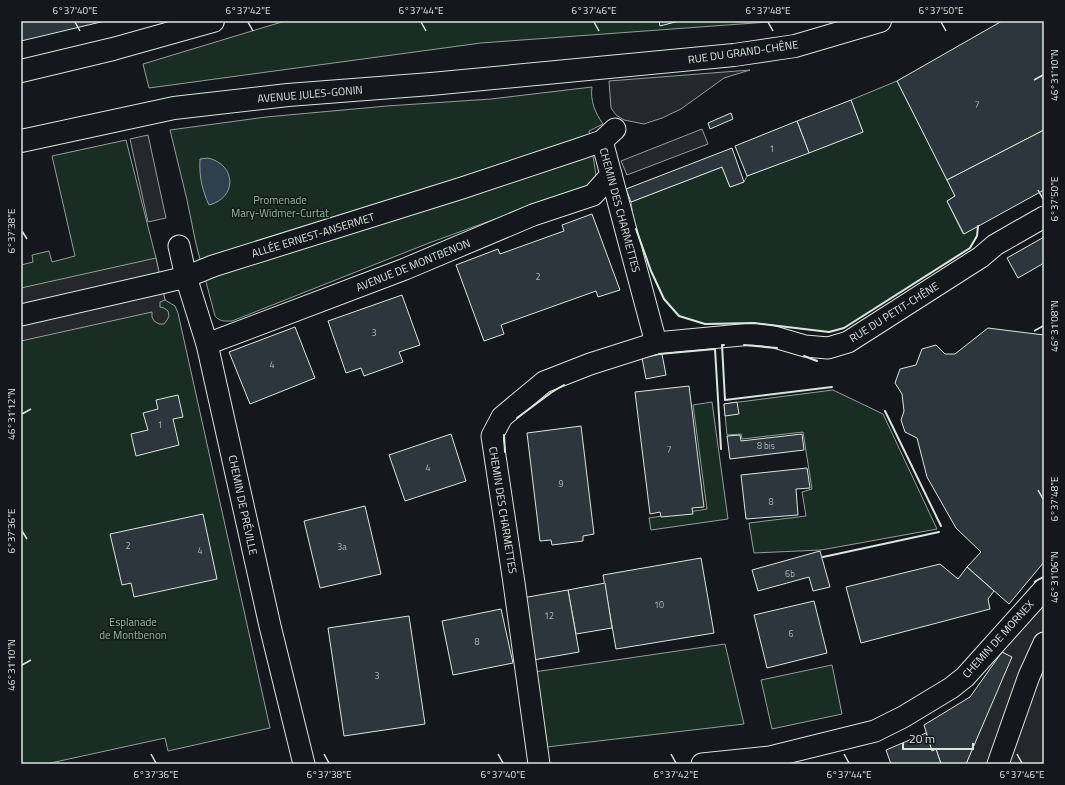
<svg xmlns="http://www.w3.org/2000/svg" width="1065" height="785" viewBox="0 0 1065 785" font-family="'Titillium Web',sans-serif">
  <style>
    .green { fill: #1a2d24; stroke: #939e99 }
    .parking { fill: #24282b; stroke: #939e99 }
    .water { fill: #2f3f4d; stroke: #939e99 }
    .building { fill: #2c363c; stroke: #d8e6dc }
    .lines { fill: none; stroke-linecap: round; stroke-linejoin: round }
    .street-casing { stroke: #d8e6dc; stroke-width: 23 }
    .secondary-casing { stroke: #d8e6dc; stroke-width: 24 }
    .primary-casing { stroke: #d8e6dc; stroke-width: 24 }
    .street { stroke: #14181c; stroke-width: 21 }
    .secondary { stroke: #14181c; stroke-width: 22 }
    .primary { stroke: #14181c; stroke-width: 22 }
    .wall { stroke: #d8e6dc; stroke-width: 2 }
    .ticks { fill: none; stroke: #d8e6dc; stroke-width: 1.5 }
    .labels { text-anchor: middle; stroke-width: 3; stroke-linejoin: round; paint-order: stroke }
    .number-label { font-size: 9px; fill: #adbab4 }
    .street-label { font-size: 11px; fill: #d8e6dc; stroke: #14181c }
    .park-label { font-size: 11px; fill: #8ac095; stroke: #14181c }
    .neatline { fill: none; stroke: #d8e6dc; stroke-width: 1.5 }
    .ticks-label { font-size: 10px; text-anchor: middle; fill: #d8e6dc }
  </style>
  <rect width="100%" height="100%" fill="#14181c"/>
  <g class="green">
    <path d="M285 21H659L660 25 679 21H782L481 43 149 88 143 64Z"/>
    <path d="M897 81 955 196 947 201 963 234 978 226 977 236 970 248 844 328 829 332 754 323 705 324 679 316 664 299 651 271 634 223 631 202 722 167 730 187 744 182 747 176 863 132 851 100Z"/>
    <path d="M592 87C590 100 595 113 603 124L589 131 596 175V178L589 185 429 243 232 321C225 321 220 322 215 316L196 244 187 200 170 130 266 117 387 106 491 99Z"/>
    <path d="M126 140 156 258 165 300 175 306 178 313 270 728 168 751 165 738 46 764H21V265L33 262 32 255 49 251 52 262 75 256 52 156Z"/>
    <path d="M833 390 883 414 937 529 821 550 754 553 749 523 806 516 802 492 812 489 803 432 742 439 741 434 727 435 724 404Z"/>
    <path d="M712 402 728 519 651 530 649 518 707 509 693 405Z"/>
    <path d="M725 644 744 724 547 747 534 672Z"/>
    <path d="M832 665 842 714 772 729 761 680Z"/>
  </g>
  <g class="parking">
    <path d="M750 70 724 78 681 109 662 118 644 124 624 120 616 115 611 108 609 81Z"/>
    <path d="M702 129 708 144 627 175 621 161Z"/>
    <path d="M148 135 166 218 148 222 130 139Z"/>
    <path d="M156 258 165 300 160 302V307L164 308 168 311 169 316 167 320 164 324H159L154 321 152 317V312L21 341V288Z"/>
    <path d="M1044 601V764H966L1011 657 1002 652Z"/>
  </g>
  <path class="water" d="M208 158C237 165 237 198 209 205 202 190 199 176 200 159Z"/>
  <g class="building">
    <path d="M21 21H105L21 41Z"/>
    <path d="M659 21H679L660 26Z"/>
    <path d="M1002 21H1044V130L947 180 897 81Z"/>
    <path d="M851 100 863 132 809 153 797 121Z"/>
    <path d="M731 113 733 119 710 129 708 123Z"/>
    <path d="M797 121 809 153 747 176 735 146Z"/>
    <path d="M1044 130V190L964 234 947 201 955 196 947 180Z"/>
    <path d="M732 148 744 182 730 187 722 167 631 202 626 189Z"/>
    <path d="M592 214 620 290 598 297 596 291 501 325 504 334 484 341 456 265 498 249 500 254 564 231 562 225Z"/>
    <path d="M1044 237V263L1018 278 1007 258Z"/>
    <path d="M402 295 420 345 399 352 403 362 364 376 361 368 346 373 328 321Z"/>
    <path d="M295 327 315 378 250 404 229 352Z"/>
    <path d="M988 328 1044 335V562L1009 604 967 567 981 552 956 528 927 477 917 438 905 432 901 420 904 411 902 394 895 383 900 369 916 365 922 349 936 345 945 354H955Z"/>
    <path d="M662 354 666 375 646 379 642 358Z"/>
    <path d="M689 386 704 507 692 508 693 514 661 517 660 512 650 514 635 392Z"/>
    <path d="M178 395 183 417 173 419 179 445 136 456 131 434 148 430 143 413 158 409 156 400Z"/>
    <path d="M737 402 739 414 725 416 724 404Z"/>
    <path d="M581 426 594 534 583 536V541L552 545 551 540 540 541 527 433Z"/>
    <path d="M451 434 466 481 405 501 389 455Z"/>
    <path d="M802 434 804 450 730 459 727 436 740 435 741 441Z"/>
    <path d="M807 468 810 488 796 489 798 515 746 519 741 475Z"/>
    <path d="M365 506 381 574 320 588 304 521Z"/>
    <path d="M203 514 217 579 134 597 131 583 122 585 110 534Z"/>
    <path d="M820 551 830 587 813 591 809 577 758 591 752 570Z"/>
    <path d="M701 558 714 633 616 649 603 575Z"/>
    <path d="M940 564 958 579 967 567 994 591 988 599 990 609 861 643 846 587Z"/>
    <path d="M605 583 612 628 576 634 568 590Z"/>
    <path d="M568 590 579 652 533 660 522 598Z"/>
    <path d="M814 601 827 653 767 668 754 615Z"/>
    <path d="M501 609 513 663 453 675 442 621Z"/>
    <path d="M409 616 425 724 344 736 328 628Z"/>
    <path d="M1002 652 1012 657 966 764H941L936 749 932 751 924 725 970 697Z"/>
    <path d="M926 733 932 751 936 749 941 764H891L886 750Z"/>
  </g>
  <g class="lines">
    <defs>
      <g id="street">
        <path d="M602 141 656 343"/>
        <path d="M179 246 186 277 207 344 270 626 304 764"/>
        <path d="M21 315 161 283 186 277 213 266 462 188 579 149 602 141 615 129"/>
        <path d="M207 344 405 269 533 215 593 195 611 175"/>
        <path d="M539 764 514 583 492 436 502 417 544 382 590 364 656 343 752 334 771 336 805 346 828 348 848 342 981 257 995 245 1044 217"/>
        <path d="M702 764 770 757 875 731 903 717 951 688 965 677 1044 589"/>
        <path d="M998 764 1029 676 1044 643"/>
      </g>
      <path id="secondary" d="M21 71 113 49 213 21"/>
      <path id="primary" d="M21 141 174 108 288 95 431 84 734 55 795 46 880 21"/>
    </defs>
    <use href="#street" class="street-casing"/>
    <use href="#secondary" class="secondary-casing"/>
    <use href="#primary" class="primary-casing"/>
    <use href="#street" class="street"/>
    <use href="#secondary" class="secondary"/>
    <use href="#primary" class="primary"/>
    <g class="wall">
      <path d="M636 229 651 271 664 299 679 316 705 324 754 323 829 332 844 328 970 248 977 236 978 226"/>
      <path d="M724 345H722L725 400 832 387"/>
      <path d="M744 345 777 348"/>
      <path d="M659 354 715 349 721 449"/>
      <path d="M804 356 817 361"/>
      <path d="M885 411 941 526"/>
      <path d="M517 418 552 392 564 385"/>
      <path d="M504 435 505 452"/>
      <path d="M823 557 939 532"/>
    </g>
  </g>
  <path class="ticks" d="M75 22 80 31M248 22 253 31M421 22 426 31M594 22 599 31M768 22 773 31M941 22 946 31M1034 80 1043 75M1038 190 1043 199M22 231 27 239M1034 331 1043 326M22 414 31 409M1038 490 1043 499M22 531 27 539M1034 582 1043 577M22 665 31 660M151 754 156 763M324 754 329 763M498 754 503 763M671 754 676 763M844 754 849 763M1017 754 1022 763"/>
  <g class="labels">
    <g class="number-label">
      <text x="977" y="108">7</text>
      <text x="772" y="152">1</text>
      <text x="538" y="280">2</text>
      <text x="374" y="336">3</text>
      <text x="272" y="368">4</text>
      <text x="160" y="428">1</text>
      <text x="766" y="449">8 bis</text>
      <text x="669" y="453">7</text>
      <text x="428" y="471">4</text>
      <text x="561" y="487">9</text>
      <text x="771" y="505">8</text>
      <text x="128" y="549">2</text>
      <text x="342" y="550">3a</text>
      <text x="200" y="554">4</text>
      <text x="790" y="577">6b</text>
      <text x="659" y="608">10</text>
      <text x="549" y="619">12</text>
      <text x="791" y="637">6</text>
      <text x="477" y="645">8</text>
      <text x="377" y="679">3</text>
    </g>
    <g class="street-label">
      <text transform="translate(743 52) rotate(-8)" y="4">RUE DU GRAND-CHÊNE</text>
      <text transform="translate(310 94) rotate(-5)" y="4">AVENUE JULES-GONIN</text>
      <text transform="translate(620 210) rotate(75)" y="4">CHEMIN DES CHARMETTES</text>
      <text transform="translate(313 235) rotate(-17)" y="4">ALLÉE ERNEST-ANSERMET</text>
      <text transform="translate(413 265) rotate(-22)" y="4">AVENUE DE MONTBENON</text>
      <text transform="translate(894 312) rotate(-32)" y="4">RUE DU PETIT-CHÊNE</text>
      <text transform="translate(243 505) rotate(78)" y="4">CHEMIN DE PRÉVILLE</text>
      <text transform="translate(503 510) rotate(81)" y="4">CHEMIN DES CHARMETTES</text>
      <text transform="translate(998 639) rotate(-48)" y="4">CHEMIN DE MORNEX</text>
    </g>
    <g class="park-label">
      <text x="280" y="204">Promenade<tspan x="280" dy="13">Mary-Widmer-Curtat</tspan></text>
      <text x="133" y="626">Esplanade<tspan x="133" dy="13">de Montbenon</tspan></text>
    </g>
  </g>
  <rect width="1065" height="785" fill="none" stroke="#14181c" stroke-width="44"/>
  <path d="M903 743v6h70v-6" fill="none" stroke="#d8e6dc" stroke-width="2"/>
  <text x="909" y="743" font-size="12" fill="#d8e6dc" stroke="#14181c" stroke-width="3" paint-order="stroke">20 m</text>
  <rect x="22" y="22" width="1021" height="741" class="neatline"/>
  <g class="ticks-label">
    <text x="75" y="14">6°37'40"E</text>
    <text x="248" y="14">6°37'42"E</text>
    <text x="421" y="14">6°37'44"E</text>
    <text x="594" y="14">6°37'46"E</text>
    <text x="768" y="14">6°37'48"E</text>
    <text x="941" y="14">6°37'50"E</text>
    <text transform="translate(1054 75) rotate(-90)" y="4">46°31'10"N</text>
    <text transform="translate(1054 199) rotate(-90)" y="4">6°37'50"E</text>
    <text transform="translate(11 231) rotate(-90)" y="4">6°37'38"E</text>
    <text transform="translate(1054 326) rotate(-90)" y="4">46°31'08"N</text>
    <text transform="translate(11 414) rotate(-90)" y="4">46°31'12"N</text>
    <text transform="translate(1054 499) rotate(-90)" y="4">6°37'48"E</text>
    <text transform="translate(11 531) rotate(-90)" y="4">6°37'36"E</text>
    <text transform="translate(1054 577) rotate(-90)" y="4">46°31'06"N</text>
    <text transform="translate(11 665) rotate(-90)" y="4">46°31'10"N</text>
    <text x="156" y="778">6°37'36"E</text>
    <text x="329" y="778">6°37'38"E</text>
    <text x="503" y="778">6°37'40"E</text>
    <text x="676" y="778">6°37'42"E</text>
    <text x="849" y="778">6°37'44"E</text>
    <text x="1022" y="778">6°37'46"E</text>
  </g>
</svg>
